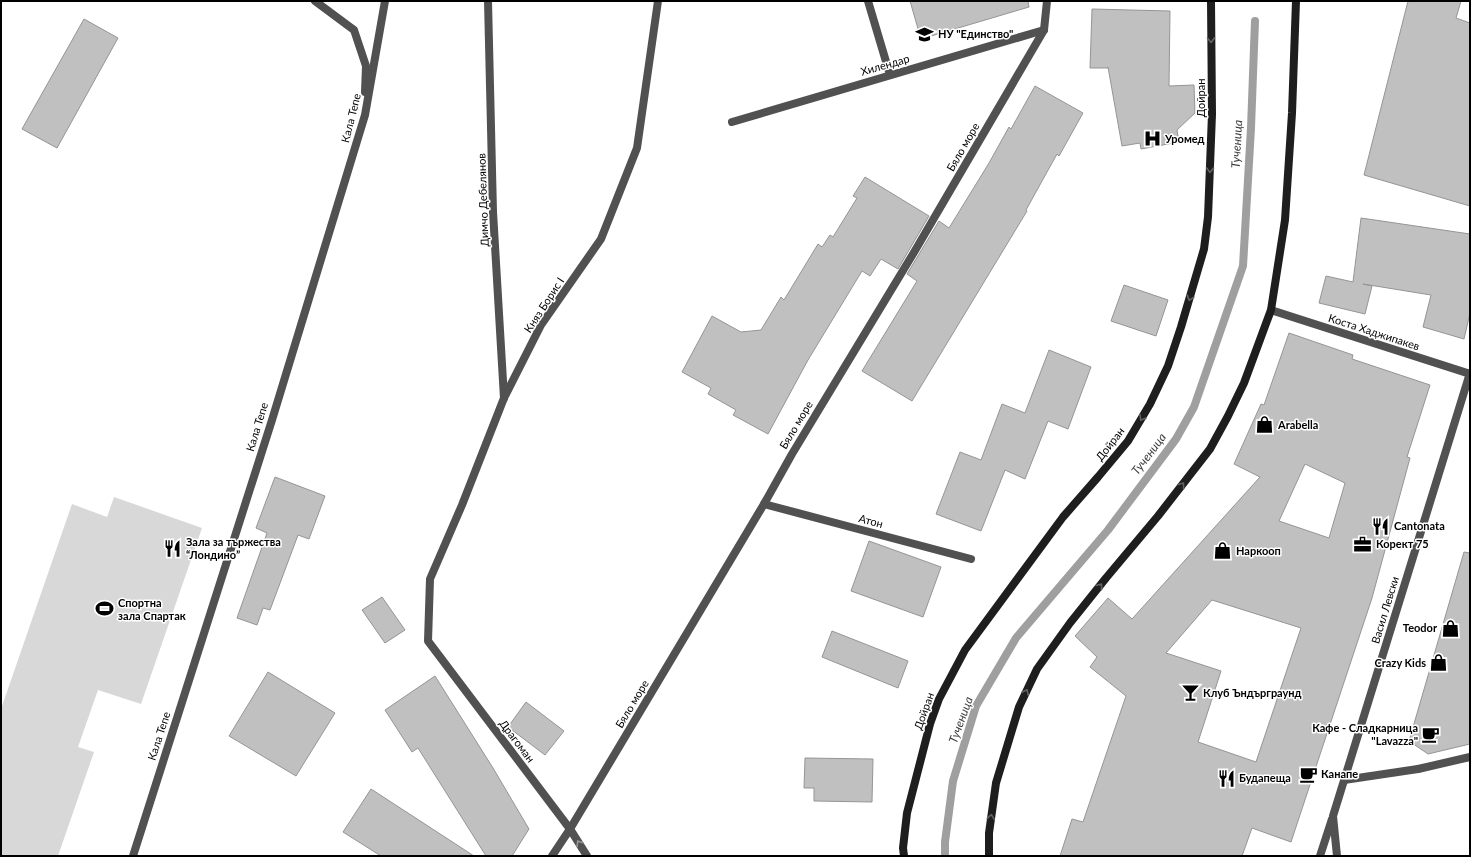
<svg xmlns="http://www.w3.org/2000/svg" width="1471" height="857" viewBox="0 0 1471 857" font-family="Lato,sans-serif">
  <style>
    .green { fill: #d8d8d8 }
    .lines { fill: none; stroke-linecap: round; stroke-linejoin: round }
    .stream { stroke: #9f9f9f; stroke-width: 8 }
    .building { fill: #c0c0c0; stroke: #959595; fill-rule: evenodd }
    .pedestrian { stroke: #515151; stroke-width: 8 }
    .minor { stroke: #515151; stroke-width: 8 }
    .secondary { stroke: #1e1e1e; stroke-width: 8 }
    .oneway { stroke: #626262 }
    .oneway2 { stroke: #979797 }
    .labels { text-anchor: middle; stroke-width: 3; stroke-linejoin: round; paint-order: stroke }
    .poi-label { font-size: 11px; font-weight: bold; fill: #000; stroke: #fff; text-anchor: start }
    .street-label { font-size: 11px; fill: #000; stroke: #fff }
    .water-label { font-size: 12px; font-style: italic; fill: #404040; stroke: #fff }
  </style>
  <rect width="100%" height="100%" fill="#fff"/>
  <path class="green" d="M114 497 202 528 141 704 98 690 78 747 94 752 58 856H1V709L72 504 107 517Z"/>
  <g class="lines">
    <path class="stream" d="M945 856V842L953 781 976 706 1016 638 1108 530 1176 439 1194 407 1243 266 1251 128 1255 21"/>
  </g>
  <g class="building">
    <path d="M910 1H1028L1029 7 921 39Z"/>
    <path d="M1408 1H1461L1456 18 1470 23V206L1364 175Z"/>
    <path d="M1092 9 1170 11 1169 86 1194 85 1195 113 1177 130 1179 142 1141 149 1140 143 1122 146 1108 67V68H1090Z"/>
    <path d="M84 19 118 38 57 148 22 129Z"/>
    <path d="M1035 86 1083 113 1059 156 1057 154 1026 210 1027 211 912 401 862 371 917 281 907 274 939 221 949 228 989 163 1009 127 1011 129Z"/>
    <path d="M865 177 929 216 898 269 881 259 870 276 862 271 808 360 768 434 733 415 736 410 708 394 711 388 682 372 712 316 741 332 761 330 781 297 784 300 818 244 822 247 830 235 833 237 857 198 853 196Z"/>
    <path d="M1361 218 1470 234V313L1464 339 1423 327 1431 295 1363 284 1372 286 1365 314 1319 303 1326 276 1353 282Z"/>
    <path d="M1124 285 1168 300 1156 336 1111 321Z"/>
    <path d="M1289 333 1353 355 1352 359 1430 385 1407 457 1410 458 1372 598 1291 842 1252 828 1242 856H1060L1072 819 1083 822 1126 696 1090 667 1097 657 1075 636 1108 598 1132 619 1260 477 1234 464 1261 404 1264 405ZM1305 464 1345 483 1329 538 1279 521ZM1212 600 1301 628 1256 762 1198 742 1221 671 1166 653Z"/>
    <path d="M1049 350 1091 367 1068 429 1048 421 1025 479 1005 470 981 531 936 514 960 452 981 460 1002 404 1025 413Z"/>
    <path d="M275 477 325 496 309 539 298 535 270 610 263 608 257 625 237 618 267 533 256 528Z"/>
    <path d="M869 541 941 567 923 617 851 591Z"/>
    <path d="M1464 552 1470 553V744L1428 754 1409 741Z"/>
    <path d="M382 597 405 630 385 643 362 610Z"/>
    <path d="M832 631 908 661 898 688 822 657Z"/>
    <path d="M268 672 335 713 296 776 229 736Z"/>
    <path d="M435 676 493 768 529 829 512 856H486L418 748 412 752 385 710Z"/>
    <path d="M526 702 564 731 545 755 508 727Z"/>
    <path d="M805 758 873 759 872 802 814 801V788H804Z"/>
    <path d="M371 789 474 856H381L343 832Z"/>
  </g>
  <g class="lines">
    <g class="pedestrian">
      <path d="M1271 310 1470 374"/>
      <path d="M1344 780 1418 769"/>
      <path d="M1320 856 1332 819"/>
      <path d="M1337 856 1333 816 1470 373"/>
    </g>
    <g class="minor">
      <path d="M315 1 354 30 366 66 365 92"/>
      <path d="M488 1 493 212 504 398"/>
      <path d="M868 1 890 75"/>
      <path d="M732 122 1044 30"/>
      <path d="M764 504 971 559"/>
      <path d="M1418 769 1470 757"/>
      <path d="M133 856 272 420 365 115 385 1"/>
      <path d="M552 856 570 829 764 504 792 454 913 254 1044 30 1047 1"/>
      <path d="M587 856 570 829 428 641 430 579 462 505 504 398 541 325 601 239 637 148 658 1"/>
    </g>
    <g class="secondary">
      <path d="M904 856 903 848 907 813 930 724 939 699 965 650 1063 517 1098 477 1128 441 1150 404 1168 366 1181 327 1204 249 1208 217 1212 114 1211 1"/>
      <path d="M989 856V833L996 783 1019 707 1037 669 1070 623 1106 578 1158 516 1210 449 1228 416 1244 383 1271 310 1285 220 1292 113 1296 1"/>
    </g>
  </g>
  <defs><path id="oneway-chevron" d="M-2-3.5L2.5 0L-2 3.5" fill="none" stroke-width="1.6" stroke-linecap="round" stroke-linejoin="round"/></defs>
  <g class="oneway">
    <use href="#oneway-chevron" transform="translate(1211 40) rotate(89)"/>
    <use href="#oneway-chevron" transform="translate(1210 170) rotate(92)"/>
    <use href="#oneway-chevron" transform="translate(1190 298) rotate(106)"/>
    <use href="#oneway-chevron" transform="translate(1142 418) rotate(121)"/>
    <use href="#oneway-chevron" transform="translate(1182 485) rotate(-53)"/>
    <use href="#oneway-chevron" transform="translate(1100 586) rotate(-52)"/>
    <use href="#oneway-chevron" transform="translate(1026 692) rotate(-65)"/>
    <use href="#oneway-chevron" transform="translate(991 817) rotate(-83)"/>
  </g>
  <use class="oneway2" href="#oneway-chevron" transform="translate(579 843) rotate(-122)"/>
  <defs>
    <symbol id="school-bare" viewBox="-9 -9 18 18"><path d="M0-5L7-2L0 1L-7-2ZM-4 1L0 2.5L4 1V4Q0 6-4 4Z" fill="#000" stroke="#fff" stroke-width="2.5" paint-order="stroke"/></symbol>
    <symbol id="hospital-bare" viewBox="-9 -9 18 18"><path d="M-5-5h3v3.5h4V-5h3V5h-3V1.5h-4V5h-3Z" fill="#000" stroke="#fff" stroke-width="2.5" paint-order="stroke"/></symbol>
    <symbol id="shop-bare" viewBox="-9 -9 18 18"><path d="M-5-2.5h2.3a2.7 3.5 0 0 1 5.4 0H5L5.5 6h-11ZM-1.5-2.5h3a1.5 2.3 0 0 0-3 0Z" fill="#000" stroke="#fff" stroke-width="2.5" paint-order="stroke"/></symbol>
    <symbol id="restaurant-bare" viewBox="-9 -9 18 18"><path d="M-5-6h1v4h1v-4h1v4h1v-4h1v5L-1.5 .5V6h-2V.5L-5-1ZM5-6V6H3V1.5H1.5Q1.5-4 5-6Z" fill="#000" stroke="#fff" stroke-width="2.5" paint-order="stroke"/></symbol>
    <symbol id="office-bare" viewBox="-9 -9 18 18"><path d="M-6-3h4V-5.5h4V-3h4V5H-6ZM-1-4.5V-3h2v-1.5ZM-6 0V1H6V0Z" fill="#000" stroke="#fff" stroke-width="2.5" paint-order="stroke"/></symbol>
    <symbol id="stadium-bare" viewBox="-9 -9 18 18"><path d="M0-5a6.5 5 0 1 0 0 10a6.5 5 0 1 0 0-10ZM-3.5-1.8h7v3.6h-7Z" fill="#000" stroke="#fff" stroke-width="2.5" paint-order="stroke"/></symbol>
    <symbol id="bar-bare" viewBox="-9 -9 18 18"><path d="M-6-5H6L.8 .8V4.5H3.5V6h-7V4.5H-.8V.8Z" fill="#000" stroke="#fff" stroke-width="2.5" paint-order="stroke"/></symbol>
    <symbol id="cafe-bare" viewBox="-9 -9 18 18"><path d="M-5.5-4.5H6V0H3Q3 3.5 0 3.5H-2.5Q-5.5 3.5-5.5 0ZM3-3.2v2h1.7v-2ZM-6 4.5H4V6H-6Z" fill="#000" stroke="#fff" stroke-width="2.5" paint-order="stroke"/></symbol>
  </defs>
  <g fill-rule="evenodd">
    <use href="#school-bare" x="912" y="22" width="25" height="25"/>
    <use href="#hospital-bare" x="1140" y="126" width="25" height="25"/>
    <use href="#shop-bare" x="1252" y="412" width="25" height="25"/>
    <use href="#restaurant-bare" x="1368" y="514" width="25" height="25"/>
    <use href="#office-bare" x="1350" y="532" width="25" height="25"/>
    <use href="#restaurant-bare" x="160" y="536" width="25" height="25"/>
    <use href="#shop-bare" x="1210" y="538" width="25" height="25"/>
    <use href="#stadium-bare" x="92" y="596" width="25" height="25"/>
    <use href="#shop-bare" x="1438" y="616" width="25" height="25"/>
    <use href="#shop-bare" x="1426" y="650" width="25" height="25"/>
    <use href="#bar-bare" x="1178" y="680" width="25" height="25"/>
    <use href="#cafe-bare" x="1418" y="722" width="25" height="25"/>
    <use href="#cafe-bare" x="1296" y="762" width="25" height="25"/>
    <use href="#restaurant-bare" x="1214" y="766" width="25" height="25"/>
  </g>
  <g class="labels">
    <g class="poi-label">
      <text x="938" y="38">НУ "Единство"</text>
      <text x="1165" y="143">Уромед</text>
      <text x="1278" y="429">Arabella</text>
      <text x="1394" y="530">Cantonata</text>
      <text x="186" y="546">Зала за тържества<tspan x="186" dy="13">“Лондино”</tspan></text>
      <text x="1376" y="548">Корект 75</text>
      <text x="1236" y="555">Наркооп</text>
      <text x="118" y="607">Спортна<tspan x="118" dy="13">зала Спартак</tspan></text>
      <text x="1437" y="632" text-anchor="end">Teodor</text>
      <text x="1426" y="667" text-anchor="end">Crazy Kids</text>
      <text x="1203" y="697">Клуб Ъндърграунд</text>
      <text x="1418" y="732" text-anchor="end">Кафе - Сладкарница<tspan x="1418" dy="13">"Lavazza"</tspan></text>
      <text x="1321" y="778">Канапе</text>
      <text x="1239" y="782">Будапеща</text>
    </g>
    <g class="street-label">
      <text transform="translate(885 65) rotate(-16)" y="4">Хилендар</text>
      <text transform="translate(1201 98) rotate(-90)" y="4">Дойран</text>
      <text transform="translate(351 118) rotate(-76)" y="4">Кала Тепе</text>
      <text transform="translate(963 147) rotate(-60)" y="4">Бяло море</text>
      <text transform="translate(483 200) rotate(-92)" y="4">Димчо Дебелянов</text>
      <text transform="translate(544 305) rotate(-57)" y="4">Княз Борис I</text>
      <text transform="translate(1374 332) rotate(18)" y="4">Коста Хаджипакев</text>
      <text transform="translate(796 425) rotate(-59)" y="4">Бяло море</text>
      <text transform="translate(257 427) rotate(-73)" y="4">Кала Тепе</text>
      <text transform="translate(1110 444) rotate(-52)" y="4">Дойран</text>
      <text transform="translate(871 521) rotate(15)" y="4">Атон</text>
      <text transform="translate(1385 610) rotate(-73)" y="4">Васил Левски</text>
      <text transform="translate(632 704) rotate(-59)" y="4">Бяло море</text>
      <text transform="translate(924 711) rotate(-70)" y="4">Дойран</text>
      <text transform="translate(159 736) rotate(-72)" y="4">Кала Тепе</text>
      <text transform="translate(517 741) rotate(53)" y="4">Драгоман</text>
    </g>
    <g class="water-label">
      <text transform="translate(1237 144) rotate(-87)" y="4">Тученица</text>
      <text transform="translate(1149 454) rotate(-53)" y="4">Тученица</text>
      <text transform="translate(961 720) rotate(-70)" y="4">Тученица</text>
    </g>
  </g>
  <rect width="1471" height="857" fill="none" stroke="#000000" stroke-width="4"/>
</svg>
